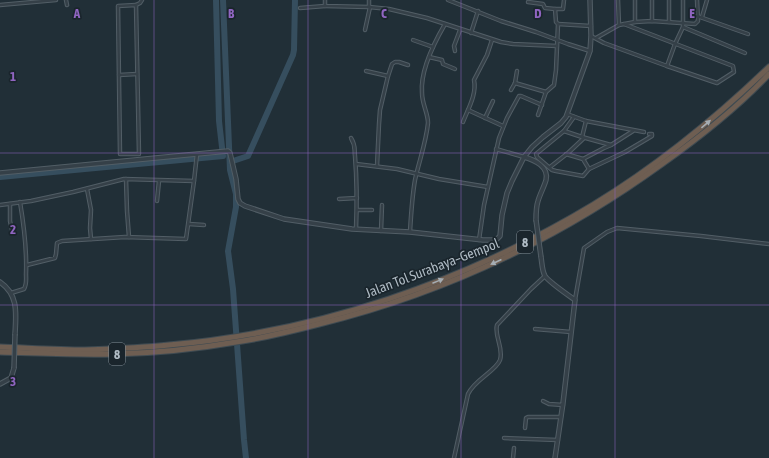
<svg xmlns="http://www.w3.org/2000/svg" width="769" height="458" viewBox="0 0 769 458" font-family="'Asap Condensed',sans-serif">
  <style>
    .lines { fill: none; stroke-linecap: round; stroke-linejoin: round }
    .river { stroke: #364e5e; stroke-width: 6 }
    .minor-casing { stroke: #525e66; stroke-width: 4.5 }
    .tertiary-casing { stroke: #525e66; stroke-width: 5.5 }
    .motorway-casing { stroke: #3f4b52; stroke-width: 7 }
    .minor { stroke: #354048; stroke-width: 2.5 }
    .tertiary { stroke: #354048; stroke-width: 3.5 }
    .motorway { stroke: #6e5e52; stroke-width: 5 }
    .tertiary-bridge-casing { stroke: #525e66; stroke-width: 5.5; stroke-linecap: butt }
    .tertiary-bridge { stroke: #354048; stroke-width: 3.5 }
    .oneway { fill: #a5adb3 }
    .grid { fill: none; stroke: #9065c1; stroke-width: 1; stroke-opacity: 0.55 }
    .labels { text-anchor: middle; stroke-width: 3.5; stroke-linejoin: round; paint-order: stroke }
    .shield { fill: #1a252c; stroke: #828e96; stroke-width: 1 }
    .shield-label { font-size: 13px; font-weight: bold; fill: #afbbc4 }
    .street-label { font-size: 14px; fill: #afbbc4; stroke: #1a252c }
    .grid-label { font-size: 13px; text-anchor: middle; font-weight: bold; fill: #9065c1; stroke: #1a252c; stroke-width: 3.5; stroke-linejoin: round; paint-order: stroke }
  </style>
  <rect width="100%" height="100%" fill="#212f37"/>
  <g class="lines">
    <g class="river">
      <path d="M223 0 230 170 236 194V207L228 251 233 289 244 440 246 458"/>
      <path d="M230 162 248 156 293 55 294 50 295 0"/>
      <path d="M0 177 223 156 219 121 216 0"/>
    </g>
    <defs>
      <g id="minor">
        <path d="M66 0 67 5"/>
        <path d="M325 0V6L369 7 389 9 427 18 501 42 513 44 557 46"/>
        <path d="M448 0 501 21 536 32 568 44 590 51"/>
        <path d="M618 0 619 25"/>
        <path d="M528 2 543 4 545 8 555 9"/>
        <path d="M0 5 56 0"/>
        <path d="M136 5 139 154H120L118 6Z"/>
        <path d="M136 5 140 3 142 0"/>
        <path d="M369 7V0"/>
        <path d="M300 8 325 6"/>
        <path d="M697 16 748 34"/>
        <path d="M702 17 707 0"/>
        <path d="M652 21V0"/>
        <path d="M635 22V0"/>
        <path d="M669 22V0"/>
        <path d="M558 24 591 26"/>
        <path d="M683 27 745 53"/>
        <path d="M365 30 370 7"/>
        <path d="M471 33 478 11"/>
        <path d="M591 36 604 43 667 66 717 83 734 72 733 66 624 24"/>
        <path d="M596 38 619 25 635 22 652 21 695 24 698 21 697 0"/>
        <path d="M413 40 433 47"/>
        <path d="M455 51 454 46 460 30"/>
        <path d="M429 57 442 60 443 64 455 69"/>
        <path d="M667 66 675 44 683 27V0"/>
        <path d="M366 71 388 76"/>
        <path d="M119 75 137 74"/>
        <path d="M515 83 546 92"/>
        <path d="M511 90 515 83 517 71"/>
        <path d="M468 110 503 126"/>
        <path d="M567 114 586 121 644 132"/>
        <path d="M538 115 546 92 554 85 556 70 558 24 556 22 555 9H563L564 0"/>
        <path d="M574 117 564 131 536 154 537 157 552 170 556 171 583 176 589 169 625 152 652 136V134H649"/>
        <path d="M485 118 493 101"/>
        <path d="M463 122C468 109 477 94 474 80L487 55 492 40"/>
        <path d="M564 131 582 137 611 145"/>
        <path d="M582 137 586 121"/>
        <path d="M351 138C356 146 354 148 355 156 357 181 357 205 356 229"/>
        <path d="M496 149 524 157"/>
        <path d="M566 154 583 159 589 169"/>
        <path d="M583 159 604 148 611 145 633 131"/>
        <path d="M356 164 397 169 439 179 488 187"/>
        <path d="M377 166 379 124 380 110 388 76 392 64 395 62H399L408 65"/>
        <path d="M550 167 568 153 584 138"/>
        <path d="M126 179 127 211 129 237"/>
        <path d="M87 189 91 210 90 228 91 239"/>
        <path d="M339 199 357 198"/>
        <path d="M157 201 159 181"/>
        <path d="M10 204V221L12 230"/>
        <path d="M0 205 31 201 73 192 124 179 194 181 197 154"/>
        <path d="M357 210H372"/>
        <path d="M189 224 204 225"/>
        <path d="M381 231 382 205"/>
        <path d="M410 232C411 215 412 197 415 180 419 161 426 143 428 123 428 113 422 104 422 93 420 71 434 43 445 24"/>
        <path d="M479 240 484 205 499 138 507 118 519 96H521L542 105"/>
        <path d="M27 265 55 258 56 254 57 243 62 241 125 237 186 239 194 181"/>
        <path d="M11 293 24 289C27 284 26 279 26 274 27 250 24 226 20 202"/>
        <path d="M575 300 584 248 607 232 617 228 701 236 769 244"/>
        <path d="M535 329 571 332"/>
        <path d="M543 401 549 404 563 405"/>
        <path d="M525 428 526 418 528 417H561"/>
        <path d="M504 438 558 440"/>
        <path d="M454 458 468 394C474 380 496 371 500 360 504 348 494 336 497 325L531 289 545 276"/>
        <path d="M513 458 514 448"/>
      </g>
      <g id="tertiary">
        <path d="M524 157C535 160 549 167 546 180 544 187 540 194 538 201 536 207 536 213 536 220"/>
        <path d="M0 173 228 151 230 153 236 179 238 199 240 203 245 206 284 219 352 229 410 232 483 240H495L497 239 500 236 502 215 507 193 512 181 524 157 532 147 543 137 561 123 566 117 590 51 591 36 590 0"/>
        <path d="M541 257C542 263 542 271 545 276 549 282 568 295 575 300L563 403 555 458"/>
        <path d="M0 282C19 295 16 314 15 334"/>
        <path d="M0 384 11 378 14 368"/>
      </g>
      <g id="motorway">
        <path d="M0 347C28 348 57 350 85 350 113 349 141 348 169 345 318 332 465 282 593 205 657 166 715 119 769 67"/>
        <path d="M0 352C38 353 76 355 114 354 155 353 196 349 236 342 264 338 292 331 319 324 445 293 557 240 662 164 700 137 737 108 769 74"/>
      </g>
    </defs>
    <use href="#minor" class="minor-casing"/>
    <use href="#tertiary" class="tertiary-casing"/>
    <use href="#motorway" class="motorway-casing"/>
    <use href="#minor" class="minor"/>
    <use href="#tertiary" class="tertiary"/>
    <use href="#motorway" class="motorway"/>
    <defs>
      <g id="tertiary-bridge">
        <path d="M536 220 541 257"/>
        <path d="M14 368 15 334"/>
      </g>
    </defs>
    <use href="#tertiary-bridge" class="tertiary-bridge-casing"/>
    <use href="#tertiary-bridge" class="tertiary-bridge"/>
  </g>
  <defs><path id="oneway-solid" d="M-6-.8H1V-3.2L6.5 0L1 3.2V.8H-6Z"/></defs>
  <g class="oneway">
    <use href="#oneway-solid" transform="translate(706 124) rotate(-40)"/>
    <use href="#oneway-solid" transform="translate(496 262) rotate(155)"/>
    <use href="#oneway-solid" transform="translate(438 281) rotate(-22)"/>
  </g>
  <path class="grid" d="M154 0V458M308 0V458M461 0V458M615 0V458M0 153H769M0 305H769"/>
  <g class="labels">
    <g class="shield">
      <rect x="517" y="231" width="16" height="22" rx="3"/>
      <rect x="109" y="343" width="16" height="22" rx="3"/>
    </g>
    <g class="shield-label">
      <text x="525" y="247">8</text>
      <text x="117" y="359">8</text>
    </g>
    <g class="street-label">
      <text transform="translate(432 268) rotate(-21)" y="5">Jalan Tol Surabaya–Gempol</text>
    </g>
  </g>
  <g class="grid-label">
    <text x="77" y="18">A</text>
    <text x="231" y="18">B</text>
    <text x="384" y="18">C</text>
    <text x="538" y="18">D</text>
    <text x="692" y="18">E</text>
    <text x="13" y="81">1</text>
    <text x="13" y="234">2</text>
    <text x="13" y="386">3</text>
  </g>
</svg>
